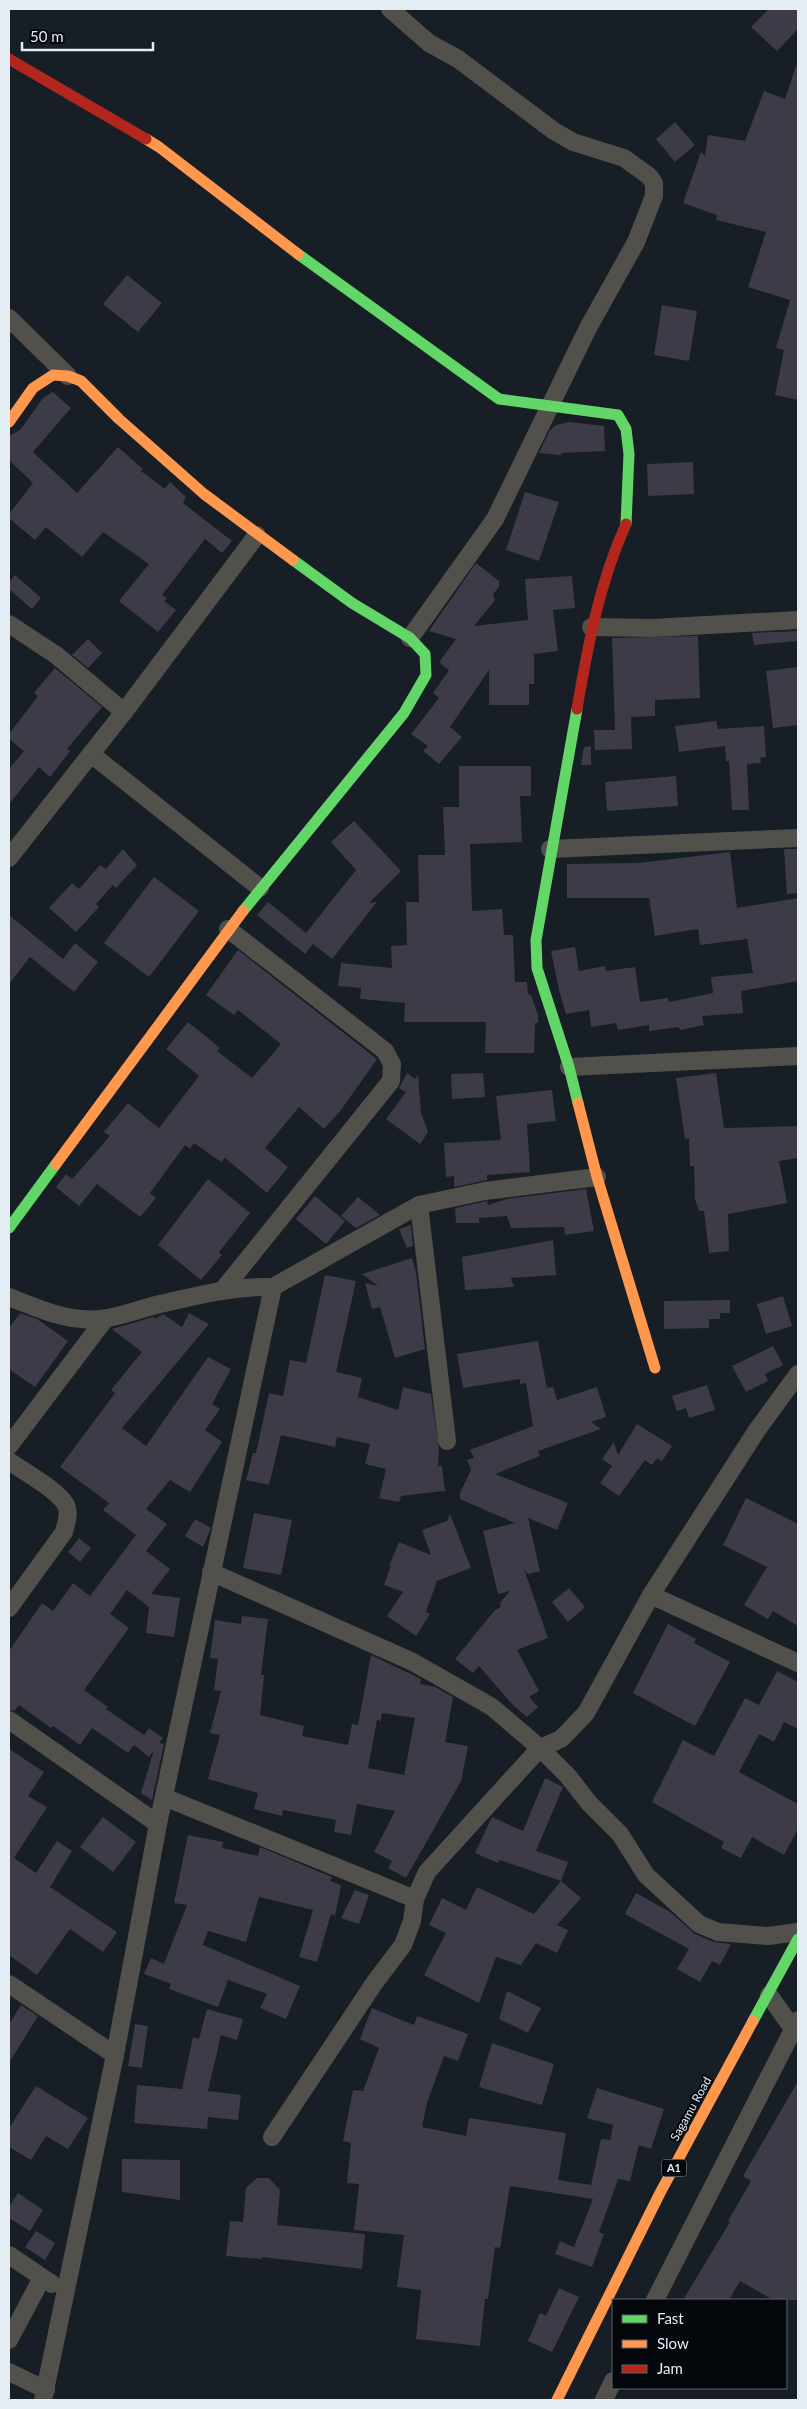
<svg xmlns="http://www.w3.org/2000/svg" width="807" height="2409" viewBox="0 0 807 2409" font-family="Lato,sans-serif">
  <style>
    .building { fill: #3c3b47; fill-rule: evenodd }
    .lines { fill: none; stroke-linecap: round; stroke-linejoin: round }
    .street { stroke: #52504a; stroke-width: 18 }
    .fast { stroke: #63d668; stroke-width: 11 }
    .slow { stroke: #ff974d; stroke-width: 11 }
    .jam { stroke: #b3261e; stroke-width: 11 }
    .labels { text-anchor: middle; stroke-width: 4; stroke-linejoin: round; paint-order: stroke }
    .shield { fill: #04080d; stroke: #a1a8af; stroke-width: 1 }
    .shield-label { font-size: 11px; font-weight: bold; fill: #e4ecf4 }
    .street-label { font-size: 12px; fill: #e4ecf4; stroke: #04080d }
  </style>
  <rect width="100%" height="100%" fill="#181e25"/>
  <g class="building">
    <path d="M769 9H798V29L777 51 751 27Z"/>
    <path d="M796 66 798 67V400L775 395 784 350 776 348 790 300 748 287 766 232 716 220 717 215 683 203 701 152 705 156 708 135 745 141 764 91 785 99Z"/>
    <path d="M675 122 695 145 675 162 656 139Z"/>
    <path d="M127 275 162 303 138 332 103 304Z"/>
    <path d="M662 305 697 311 689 361 654 355Z"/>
    <path d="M53 392 71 408 33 452 77 493 118 447 143 469 141 471 165 489 170 482 186 497 183 503 232 541 222 553 205 539 162 595 167 598 164 601 176 610 158 632 119 601 149 564 103 532 82 557 46 527 35 540 9 518V514L33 483 9 460V436L20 430 43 398Z"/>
    <path d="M569 422 604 426 605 451 562 453 561 455 539 453 550 430 556 425Z"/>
    <path d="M693 462 694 494 648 496 647 464Z"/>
    <path d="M525 492 559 502 539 561 506 550Z"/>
    <path d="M476 563 499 581V587L493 594 495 600 474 626 528 620 525 579 572 576 575 608 553 610 558 651 534 654V684H529V705H489V670L450 727 462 737 439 764 423 751 428 746 411 734 439 698 433 693 449 670 441 664 440 661 456 639 429 631Z"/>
    <path d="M15 575 41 598 32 609 9 589V582Z"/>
    <path d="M798 631V641L754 645 752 633Z"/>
    <path d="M698 636 700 698 655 700V716L631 717 632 749 595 750 594 730H615L612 638Z"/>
    <path d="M88 639 102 653 88 668 72 655Z"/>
    <path d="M798 667V725L773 728 766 671Z"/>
    <path d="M55 668 102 707 67 749 70 751 50 777 39 767 9 804V769L24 751 9 739V734L38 696 34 693Z"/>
    <path d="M716 721 718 729 764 726 766 757 760 758 761 763 747 764 749 810H732L729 761H726L725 746 679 752 675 726Z"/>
    <path d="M591 746V765H581L584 747Z"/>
    <path d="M459 766H531V796H520L522 842 470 844 472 911 502 909 504 935H513L515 982H527L528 994 531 995 538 1015V1023H535L534 1053H485L486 1022H404L405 1003 360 999 361 988 338 986 341 963 392 968 391 946 407 945 406 902H419L418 855H445L443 807H459Z"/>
    <path d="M676 776 678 806 607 811 605 782Z"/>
    <path d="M354 821 401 871 369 903 377 902 332 959 313 944 305 954 257 915 268 902 306 933 356 870 331 842Z"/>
    <path d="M123 849 137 865 116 888 113 885 96 904 99 907 76 932 49 908 72 883 79 889 100 865 106 869Z"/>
    <path d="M784 849H798V893L787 894Z"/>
    <path d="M730 852 737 908 798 898V981L741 991 743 1013 702 1016 704 1025 680 1030 679 1027 649 1031V1025L618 1030 616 1023 591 1027 589 1010 566 1014 559 990 551 951 575 947 579 971 605 966 606 971 635 967 640 1002 668 998 669 1002 713 993 711 977 753 973 747 939 700 945 698 929 655 936 649 898H567V864L639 863Z"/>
    <path d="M154 877 199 911 149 977 104 943Z"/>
    <path d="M9 915 63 959 75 943 98 962 74 992 30 957 9 984Z"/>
    <path d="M238 950 377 1059 341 1110 324 1129 299 1107 265 1148 288 1167 267 1193 225 1158 221 1162 194 1143 190 1149 185 1145 150 1193 156 1198 140 1217 97 1184 79 1206 56 1187 66 1174 72 1179 110 1136 104 1132 128 1103 159 1128 199 1076 166 1049 188 1022 220 1048 217 1051 252 1078 281 1044 238 1010 234 1015 206 995Z"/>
    <path d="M407 1073 415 1079 418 1075 421 1113 428 1132 420 1144 386 1119 406 1092 399 1088Z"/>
    <path d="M483 1073 485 1097 452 1099 451 1074Z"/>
    <path d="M716 1073 724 1128 798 1126V1158L779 1161 787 1203 728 1214 729 1251 709 1253 704 1211H699L695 1199 694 1166H690L689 1138 685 1139 676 1078Z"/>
    <path d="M552 1090 556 1121 527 1124 530 1172 487 1175V1180L454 1187V1176L446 1177 444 1143 501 1140 496 1096Z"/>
    <path d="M208 1179 250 1213 219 1252 222 1255 201 1280 158 1245Z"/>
    <path d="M586 1189 594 1231 565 1235 564 1227 511 1228 507 1216 479 1218V1223H456L455 1208 487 1201 488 1205 507 1199Z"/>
    <path d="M315 1196 345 1221 326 1244 296 1219Z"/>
    <path d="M358 1197 380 1215 356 1228 341 1216Z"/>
    <path d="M411 1225 413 1246 407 1248 399 1229Z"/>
    <path d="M553 1240 556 1275 511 1278 514 1287 465 1290 462 1257Z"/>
    <path d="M412 1258 416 1272 425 1349 395 1358 380 1307 372 1309 365 1283 378 1286 362 1274Z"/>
    <path d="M325 1275 356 1281 336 1372 362 1378 358 1397 398 1410 403 1387 431 1394 439 1448 438 1466H442L445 1492 442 1491 401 1496 399 1502 379 1498 386 1469 365 1464 370 1444 337 1437 335 1447 281 1435 269 1485 246 1480 253 1453H256L269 1393 283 1396 290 1360 306 1363Z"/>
    <path d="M783 1296 792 1326 766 1334 757 1304Z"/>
    <path d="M730 1300V1313H720V1319H709V1328L664 1329V1301Z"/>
    <path d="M20 1313 37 1319 68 1341 35 1387 9 1369V1328Z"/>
    <path d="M189 1313 209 1324 122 1428 146 1446 208 1357 231 1369 212 1404 220 1409 205 1430 222 1442 190 1492 170 1480 146 1509 167 1524 146 1551 170 1569 151 1594 180 1598 174 1637 146 1633 149 1607 127 1590 110 1614 129 1628 84 1690 108 1707 106 1709 144 1735 149 1728 163 1738 159 1743 164 1744 152 1800 141 1793 154 1750 149 1757 134 1745 128 1753 92 1728 80 1745 53 1726 51 1728 19 1705 14 1711 9 1710V1651L42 1603 53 1611 73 1583 90 1596 136 1535 103 1510 109 1503 60 1467 115 1393 111 1390 142 1352 112 1329 153 1317 155 1319 163 1314 182 1327Z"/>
    <path d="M538 1341 547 1388 553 1387 557 1400 597 1387 606 1417 591 1422 601 1429 538 1451 540 1456 495 1474 568 1503 557 1530 528 1518 540 1571 528 1574 524 1569 548 1638 517 1650 539 1691 529 1697 538 1707 527 1717 512 1704 479 1666 473 1673 455 1659 495 1610 501 1607 500 1603 510 1591 498 1594 483 1531 515 1523 460 1499V1493L471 1470 467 1460 474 1458 470 1450 533 1426 526 1383 520 1384V1379L463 1388 457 1354Z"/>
    <path d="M773 1346 783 1365 765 1374 768 1381 746 1392 732 1366Z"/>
    <path d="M707 1385 715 1410 689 1418 686 1408 677 1411 672 1396Z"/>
    <path d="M637 1424 672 1446 662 1461 657 1458 652 1465 645 1460 619 1496 600 1483 612 1466 602 1459 614 1442 618 1455Z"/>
    <path d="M746 1498 798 1524V1626L773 1611 768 1619 744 1605 767 1567 723 1545Z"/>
    <path d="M254 1513 292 1520 281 1575 243 1568Z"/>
    <path d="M450 1514 471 1568 437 1581 426 1612 430 1614 416 1636 387 1616 403 1592 384 1585 391 1566H389L399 1542 431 1555 422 1530 447 1521Z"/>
    <path d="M195 1519 211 1528 203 1547 185 1536Z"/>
    <path d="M79 1538 91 1548 80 1562 68 1552Z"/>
    <path d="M569 1588 585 1607 568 1622 552 1602Z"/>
    <path d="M242 1616 268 1619 261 1675H264L260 1715 304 1726 302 1736 348 1745 352 1724 358 1725 371 1655 421 1679 420 1684 435 1687 453 1697 445 1742 468 1746 461 1781 406 1878 388 1868 392 1861 374 1852 395 1811 357 1804 351 1835 334 1832 336 1820 283 1810 282 1816 254 1809 258 1793 208 1779 220 1735 210 1733 221 1691 214 1690 218 1659 210 1658 215 1620 241 1624ZM382 1713 415 1718 404 1775 368 1768 377 1720 381 1721Z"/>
    <path d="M668 1624 696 1639 694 1643 730 1662 695 1726 633 1693Z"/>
    <path d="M777 1671 798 1682V1729L784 1722 774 1742 759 1734 739 1772 798 1804V1829L784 1855 752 1837 741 1858 721 1848 724 1842 652 1802 683 1740 714 1756 745 1698 759 1705Z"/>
    <path d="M9 1749 44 1772 28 1796 47 1807 14 1858 36 1873 57 1841 72 1851 50 1887 117 1932 103 1952 70 1929 37 1975 9 1955Z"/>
    <path d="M545 1778 563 1787 536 1851 568 1862 561 1881 500 1860 498 1863 475 1853 492 1817 523 1831Z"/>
    <path d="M103 1817 136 1842 113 1872 80 1847Z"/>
    <path d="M188 1835 223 1842 222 1848 258 1856 260 1847 332 1877 330 1881 341 1885 335 1916 331 1914 317 1962 299 1957 313 1910 259 1897 246 1942 208 1931 203 1945 300 1986 286 2019 260 2008 267 1994 228 1980 218 2007 169 1989 171 1984 144 1974 151 1958 164 1964 187 1905 174 1903Z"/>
    <path d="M561 1881 581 1898 557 1925 568 1930 557 1953 536 1943 521 1965 496 1957 479 2003 424 1975 446 1933 429 1925 442 1898 466 1910 477 1887 534 1914Z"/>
    <path d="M355 1890 369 1895 359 1924 341 1918Z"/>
    <path d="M636 1893 670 1912 695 1934 714 1942 731 1944 720 1965 712 1961 700 1982 677 1969 689 1949 625 1914Z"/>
    <path d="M507 1991 541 2008 528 2033 499 2019Z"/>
    <path d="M21 2005 38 2016 9 2063V2024Z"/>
    <path d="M372 2008 414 2025 417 2016 468 2034 458 2061 444 2056 427 2103 422 2127 466 2136 469 2118 566 2133 558 2180 591 2185 601 2139 610 2140 613 2125 587 2118 597 2088 664 2109 651 2149 639 2145 630 2181 618 2179 599 2232 604 2234 592 2267 555 2254 560 2241 574 2247 593 2199 510 2186 500 2248 495 2247 488 2299H485L480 2346 416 2339 421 2290 397 2287 404 2235 354 2230 359 2184 347 2183 351 2143 343 2141 353 2090 363 2091 379 2048 360 2039Z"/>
    <path d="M207 2009 243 2019 237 2040 221 2035 208 2091 241 2095 238 2120 208 2117 207 2129 134 2123 137 2085 182 2089 193 2037 199 2039Z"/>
    <path d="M135 2024 148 2026 142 2068 128 2066Z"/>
    <path d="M492 2043 554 2064 542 2105 479 2087Z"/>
    <path d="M798 2081V2300H773L740 2281 729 2300H683L730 2222 728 2221 751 2181 743 2176Z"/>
    <path d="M36 2086 88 2118 68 2149 46 2136 31 2160 9 2147V2128Z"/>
    <path d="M122 2159 180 2160V2200L122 2192Z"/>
    <path d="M257 2178H269L280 2190 277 2225 365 2234 362 2269 262 2257V2259L226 2256 230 2221 243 2222 246 2188Z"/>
    <path d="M18 2193 43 2210 30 2231 9 2218V2207Z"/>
    <path d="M36 2231 55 2243 45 2260 25 2247Z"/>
    <path d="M559 2288 579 2297 552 2352 528 2341 540 2313 546 2316Z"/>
  </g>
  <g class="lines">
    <g class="street">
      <path d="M390 9 429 43 458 59 554 131 573 142 624 158 649 176 654 183V196L636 242 588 328 495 519 410 638"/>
      <path d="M9 318 68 376"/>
      <path d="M9 624 56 655 124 712"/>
      <path d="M591 627 653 628 798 620"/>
      <path d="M91 754 260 888"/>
      <path d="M550 849 798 838"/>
      <path d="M9 858 124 712 257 535"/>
      <path d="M569 1067 798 1056"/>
      <path d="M222 1291 391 1081 392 1064 385 1051 228 929"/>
      <path d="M9 1297C32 1306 56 1317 82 1319 107 1322 133 1311 156 1305 195 1296 234 1286 273 1287L419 1205"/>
      <path d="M447 1441 419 1205 485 1191 597 1177"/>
      <path d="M9 1446 105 1319"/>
      <path d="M9 1461C24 1472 57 1489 66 1505 70 1513 66 1524 64 1532L9 1608"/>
      <path d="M211 1572 413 1662 492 1707 540 1748 561 1739 586 1713 651 1595 757 1430 798 1374"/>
      <path d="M651 1595 798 1663"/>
      <path d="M9 1720 158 1824"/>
      <path d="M164 1797 415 1899"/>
      <path d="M9 1984 115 2055"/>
      <path d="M769 1995 793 2029 798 2032"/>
      <path d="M272 2137 375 1982 403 1945 412 1921 415 1899 427 1872 540 1748 568 1776 589 1803 620 1834 646 1875 699 1924 718 1932 768 1936 798 1932"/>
      <path d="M9 2255 52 2284"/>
      <path d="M655 2300 798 2020"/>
      <path d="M9 2340 42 2278"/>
      <path d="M9 2372 46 2390"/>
      <path d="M43 2400 115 2055 158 1824 273 1287"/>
      <path d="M604 2400 613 2381"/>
    </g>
    <g class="fast">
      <path d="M298 254 499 399 618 415 626 429 629 454 626 524"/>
      <path d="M577 709 536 940 537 968 569 1067 578 1103"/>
      <path d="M243 911 404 713 426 675 425 654 410 638 352 603 293 560"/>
      <path d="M9 1228 56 1164"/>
      <path d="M753 2021 798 1939"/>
    </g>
    <g class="slow">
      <path d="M146 139 159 147 298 254"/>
      <path d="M9 422 33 388 53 375 68 376 81 381 119 419 204 494 293 560"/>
      <path d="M578 1103 597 1177 655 1368"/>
      <path d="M56 1164 243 911"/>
      <path d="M557 2400 660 2193 753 2021"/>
    </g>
    <g class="jam">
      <path d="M9 59 146 139"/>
      <path d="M577 709C588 645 599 584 626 524"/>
    </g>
  </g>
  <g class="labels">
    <rect class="shield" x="661.5" y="2159.5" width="25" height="17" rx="4"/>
    <g class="shield-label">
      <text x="674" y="2172">A1</text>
    </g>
    <g class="street-label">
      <text transform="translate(691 2109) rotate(-61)" y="4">Sagamu Road</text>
    </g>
  </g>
  <rect width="807" height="2409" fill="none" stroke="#e4ecf4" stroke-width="20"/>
  <rect x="612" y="2299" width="175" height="90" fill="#04080d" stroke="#5e6369"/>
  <rect x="622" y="2315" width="25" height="8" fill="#63d668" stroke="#5e6369"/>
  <text x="657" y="2324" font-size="15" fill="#e4ecf4">Fast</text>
  <rect x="622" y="2340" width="25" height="8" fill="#ff974d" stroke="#5e6369"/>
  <text x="657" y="2349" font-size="15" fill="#e4ecf4">Slow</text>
  <rect x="622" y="2365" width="25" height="8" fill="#b3261e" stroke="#5e6369"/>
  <text x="657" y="2374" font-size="15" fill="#e4ecf4">Jam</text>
  <path d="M22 42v8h131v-8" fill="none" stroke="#e4ecf4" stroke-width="2.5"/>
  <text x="30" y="42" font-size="15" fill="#e4ecf4" stroke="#04080d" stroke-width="4" paint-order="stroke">50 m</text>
</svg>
